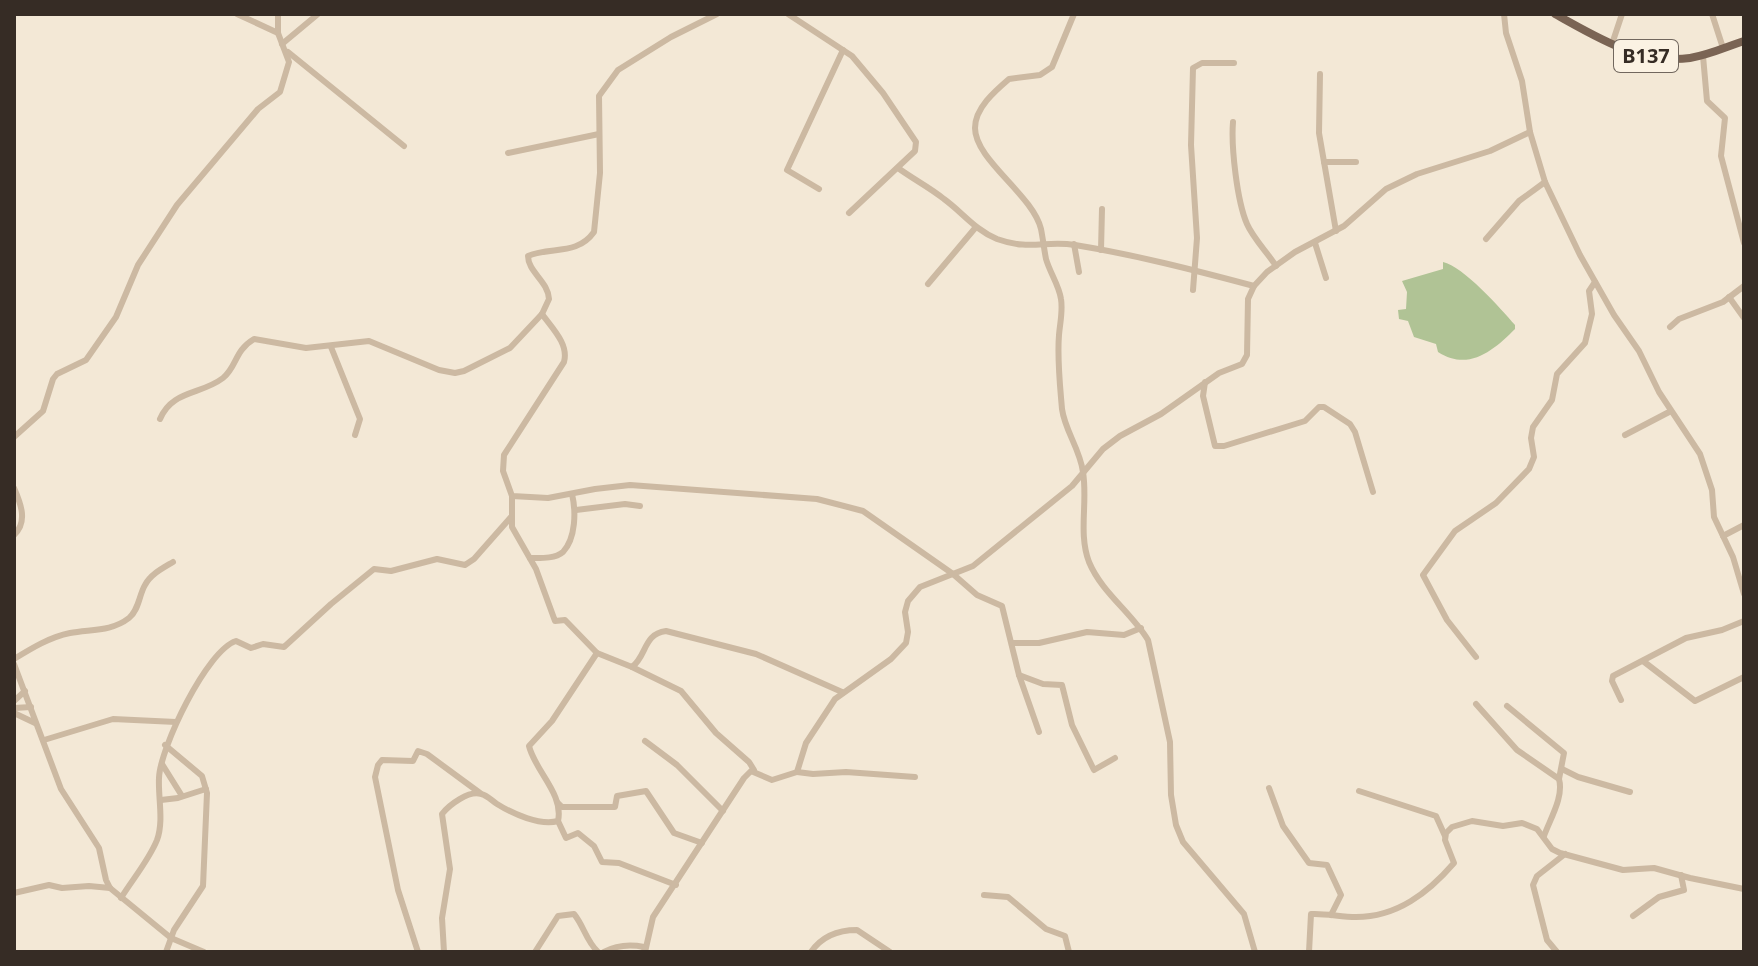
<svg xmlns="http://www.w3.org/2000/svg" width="1758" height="966" viewBox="0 0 1758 966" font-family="'Noto Sans',sans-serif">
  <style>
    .green { fill: #b0c395 }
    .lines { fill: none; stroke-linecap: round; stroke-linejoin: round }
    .minor { stroke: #ccb9a2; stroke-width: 6 }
    .major { stroke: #7a6454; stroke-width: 8 }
    .labels { text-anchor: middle; stroke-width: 8; stroke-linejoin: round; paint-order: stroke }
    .shield { fill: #fbf2e3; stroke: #71675e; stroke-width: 2 }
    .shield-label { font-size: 20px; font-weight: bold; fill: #362c25 }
  </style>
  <rect width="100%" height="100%" fill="#f3e8d6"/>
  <path class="green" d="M1443 262C1463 266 1501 309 1515 325V329C1494 350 1469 372 1438 352L1436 344 1414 337 1408 321 1399 319 1398 310 1406 309 1407 292 1402 281 1443 269Z"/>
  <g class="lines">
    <g class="minor">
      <path d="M237 14 278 33"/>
      <path d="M788 14 852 56 883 93 916 142 915 151 849 213"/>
      <path d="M1074 14 1052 67 1040 75 1009 79C995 91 975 108 975 128 975 160 1033 195 1041 229 1043 239 1044 249 1046 259 1050 273 1059 285 1061 299 1063 311 1060 323 1059 335 1057 359 1060 385 1062 409 1065 431 1080 449 1083 472 1088 502 1078 533 1089 562 1102 593 1131 612 1148 640L1170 742 1171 795 1176 825 1183 842 1244 914 1255 952"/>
      <path d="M1504 14 1506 33 1522 81 1530 132 1545 182 1580 255 1614 315 1639 351 1659 392 1700 454 1712 490 1714 517 1733 557 1744 594"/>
      <path d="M1712 14 1723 48"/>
      <path d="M282 44 318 14"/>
      <path d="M1612 44 1622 14"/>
      <path d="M288 52 404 146"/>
      <path d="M1703 56 1707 101 1725 118 1721 156 1744 243"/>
      <path d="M1320 74 1319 133 1336 231"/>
      <path d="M1233 122C1231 147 1237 201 1247 224 1253 238 1267 252 1276 266"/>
      <path d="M508 153 599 134"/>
      <path d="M1324 162H1356"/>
      <path d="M898 168C913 179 929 187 944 199 962 212 975 230 997 239 1030 251 1046 240 1075 245 1136 255 1194 270 1254 286"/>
      <path d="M819 189 787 170 843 50"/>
      <path d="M1486 239 1519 201 1545 182"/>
      <path d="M1315 243 1326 278"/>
      <path d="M1074 244 1079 272"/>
      <path d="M1101 250 1102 209"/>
      <path d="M928 284 976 227"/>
      <path d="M1193 290 1197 238 1191 145 1193 68 1202 63H1234"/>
      <path d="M1729 297 1744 318"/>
      <path d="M542 314C552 328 569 344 564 362L504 455 503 471 512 496 548 498 595 489 630 485 817 499 863 511 953 574 977 595 1002 606 1019 675 1039 732"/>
      <path d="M1670 327 1679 319 1723 302 1744 286"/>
      <path d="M331 347 360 419 355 435"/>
      <path d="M1205 382 1203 396 1215 446H1224L1305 421 1319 407H1324L1350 424 1355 432 1373 492"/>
      <path d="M160 419C172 390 201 395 223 378 237 367 234 351 254 339L306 348 369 341 439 370 455 373 464 371 510 348 542 314 549 299C548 281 528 272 528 256 551 246 577 256 594 232L600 173 599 96 618 70 671 37 717 14"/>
      <path d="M1625 435 1671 411"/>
      <path d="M14 437 43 411 53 379 57 374 86 360 93 350 116 317 138 265 177 205 258 109 280 92 289 62 278 33V14"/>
      <path d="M14 488C21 504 28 522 14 535"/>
      <path d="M512 496V527L536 569 555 621 565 620 597 653 632 667C647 656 643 634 666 631L756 654 842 692"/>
      <path d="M576 510 625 504 640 506"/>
      <path d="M1723 536 1744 525"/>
      <path d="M530 558C540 558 555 559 563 552 576 538 576 511 572 494"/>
      <path d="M1012 643H1039L1087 632 1124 635 1141 628"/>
      <path d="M1476 657 1447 620 1423 575 1455 531 1496 503 1529 469 1534 457 1531 438 1533 427 1552 400 1557 374 1585 343 1592 314 1589 291 1595 282"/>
      <path d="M14 659C32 648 50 637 70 633 90 629 111 632 129 618 139 610 139 595 145 585 151 574 163 568 173 562"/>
      <path d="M1643 661 1695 701 1744 677"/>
      <path d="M14 664 61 789 99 848 106 880 110 888 171 938 204 952"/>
      <path d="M632 667 681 691 716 733 749 762 754 770"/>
      <path d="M1019 675 1043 684 1062 685 1072 725 1094 770 1115 758"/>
      <path d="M1621 700 1612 681 1613 676 1686 638 1722 630 1744 621"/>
      <path d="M14 701 25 691"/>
      <path d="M1476 704 1517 750 1559 779C1564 797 1550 819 1544 836"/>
      <path d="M1507 706 1564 753 1559 779"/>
      <path d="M14 708 31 707"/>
      <path d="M14 713 35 723"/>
      <path d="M44 740 113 719 176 722"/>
      <path d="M645 741 677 765 723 811"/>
      <path d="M165 745 202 776 207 793 203 886 174 930 166 952"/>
      <path d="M162 764 182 796"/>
      <path d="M1562 769 1578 777 1630 792"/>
      <path d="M797 772 813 774 846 772 915 777"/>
      <path d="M1269 788 1283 826 1309 863 1327 865 1341 895 1331 915"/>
      <path d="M1359 791 1436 816 1445 836"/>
      <path d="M161 800 178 798 206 789"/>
      <path d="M558 803 562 807H615L617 796 646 791 674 833 702 843"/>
      <path d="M558 821 566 838 578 833 594 846 602 862 619 863 676 885"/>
      <path d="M14 893 49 885 62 888 89 886 110 888"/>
      <path d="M984 895 1008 897 1046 929 1065 936 1069 952"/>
      <path d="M121 898C132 880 149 860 157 840 164 821 158 798 159 778 160 748 207 650 236 641L251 648 263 644 284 647 331 604 374 569 391 571 437 559 465 565 474 559 511 517"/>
      <path d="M1633 916 1659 897 1684 890 1681 875"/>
      <path d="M418 952 398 890 375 777 378 765 382 760 413 761 418 751 427 754 480 793"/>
      <path d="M444 952 442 918 450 869 442 814C449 805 469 790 481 794 487 795 492 801 497 804 513 814 540 826 558 821 564 794 535 771 529 746L552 721 597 653"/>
      <path d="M535 952 558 916 574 914C584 926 586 941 598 952"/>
      <path d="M604 952C617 945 629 944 644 947V949"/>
      <path d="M645 952 653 917 744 778 751 771 772 780 797 772 806 743 835 699 891 659 906 643 908 632 905 612 908 601 920 587 973 566 1072 486 1103 449 1120 436 1161 414 1219 373 1242 364 1247 355 1248 299 1254 286 1267 272 1295 252 1344 226 1386 189 1417 174 1490 151 1530 132"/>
      <path d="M811 952C822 936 838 930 857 930L890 952"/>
      <path d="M1309 952 1311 914C1325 913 1341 917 1356 917 1397 917 1428 893 1454 863L1445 840 1446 833 1452 827 1472 821 1503 826 1522 823 1537 829 1552 849 1560 853 1623 870 1654 868 1690 878 1744 889"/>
      <path d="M1557 952 1547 940 1533 885 1537 876 1565 854"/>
    </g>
    <path class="major" d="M1555 14C1597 37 1640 65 1690 58 1709 55 1726 47 1744 41"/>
  </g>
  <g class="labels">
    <rect class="shield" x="1614" y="40" width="64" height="32" rx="6"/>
    <g class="shield-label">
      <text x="1646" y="63">B137</text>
    </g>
  </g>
  <rect width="1758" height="966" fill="none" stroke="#362c25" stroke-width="32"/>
</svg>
